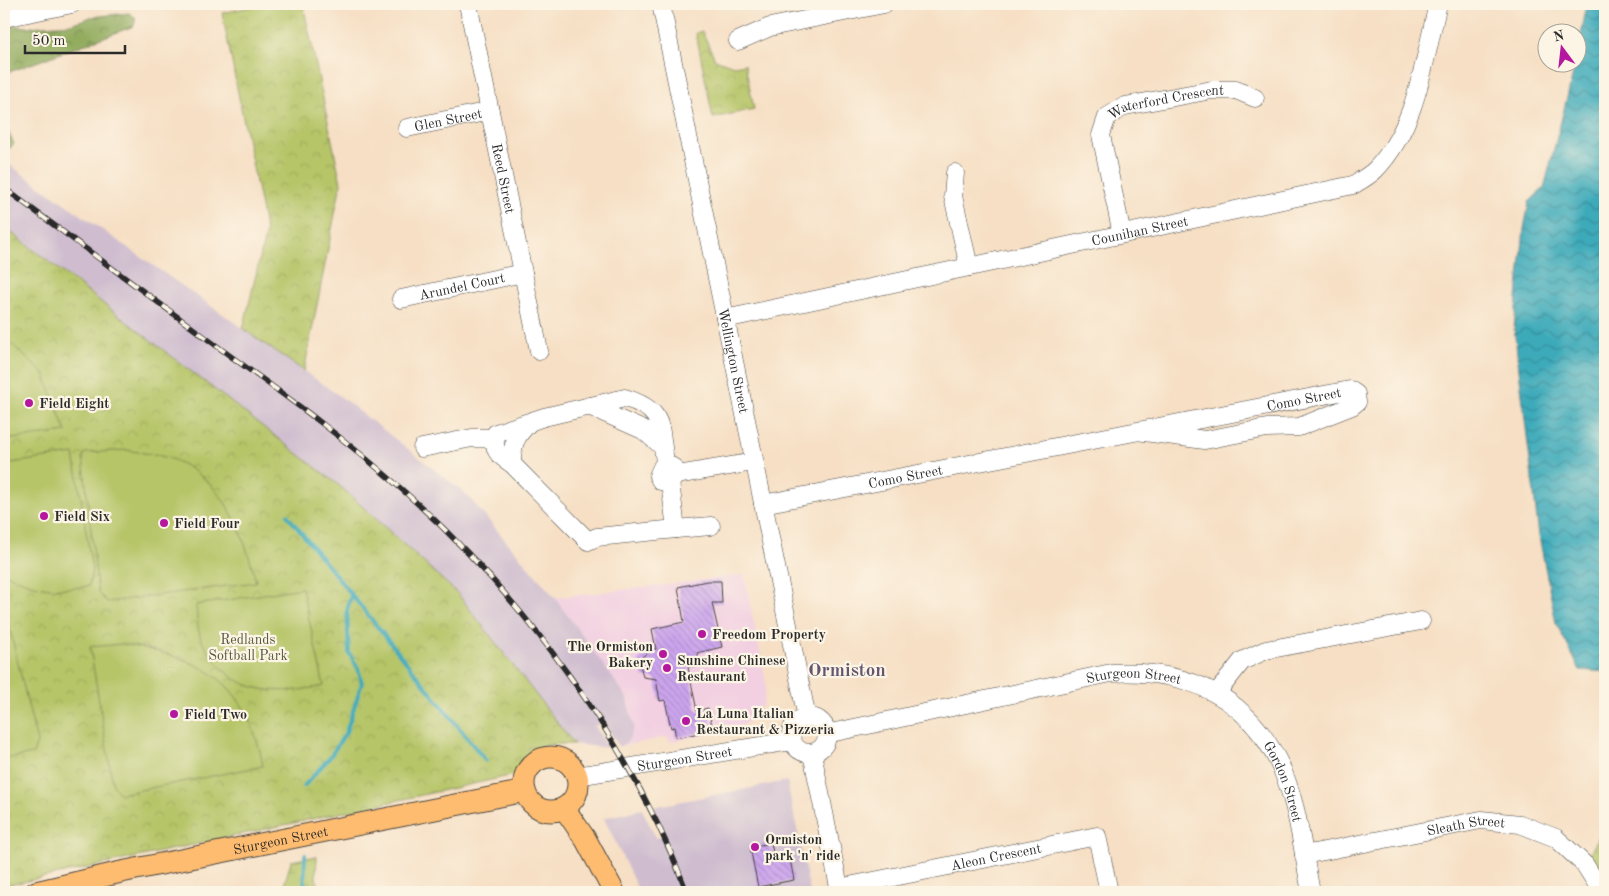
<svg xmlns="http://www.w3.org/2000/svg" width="1609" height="896" viewBox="0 0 1609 896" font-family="'Old Standard TT',serif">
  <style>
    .built { fill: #f2cfe1 }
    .railway { fill: #cfbdcf }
    .grass { fill: url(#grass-tufts); stroke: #707849 }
    .forest { fill: url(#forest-crowns); stroke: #5e6a44 }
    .park { fill: url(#park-crowns); stroke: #707849 }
    .garden { fill: #b6c567; stroke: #707849 }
    .water { fill: url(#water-waves); stroke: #346a72 }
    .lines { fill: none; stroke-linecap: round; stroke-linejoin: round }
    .stream { stroke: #3caaba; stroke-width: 4 }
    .building { fill: url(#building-back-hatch) }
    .minor-casing { stroke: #494642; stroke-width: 19 }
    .major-casing { stroke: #494642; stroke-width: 23 }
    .minor { stroke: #fff; stroke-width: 18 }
    .major { stroke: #febc70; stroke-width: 21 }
    .rail-casing { stroke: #2b2b2b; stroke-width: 5.5 }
    .rail { stroke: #fcf5e5; stroke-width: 4; stroke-dasharray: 11; stroke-linecap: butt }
    .poi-dot { fill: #b5179e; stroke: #fcf5e5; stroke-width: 2 }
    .labels { text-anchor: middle; stroke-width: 4.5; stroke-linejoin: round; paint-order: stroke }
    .street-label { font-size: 14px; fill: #2b2b2b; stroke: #fcf5e5 }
    .poi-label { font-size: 14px; font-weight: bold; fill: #2b2b2b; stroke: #fcf5e5; text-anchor: start }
    .park-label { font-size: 14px; fill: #55593d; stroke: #fcf5e5 }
    .district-label { font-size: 19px; font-weight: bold; fill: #645670; stroke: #fcf5e5 }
  </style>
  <defs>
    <pattern id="grass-tufts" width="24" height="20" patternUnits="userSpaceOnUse" patternTransform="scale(1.25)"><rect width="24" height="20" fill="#b6c567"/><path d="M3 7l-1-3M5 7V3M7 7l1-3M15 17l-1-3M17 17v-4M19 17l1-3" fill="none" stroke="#9da95a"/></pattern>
    <pattern id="forest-crowns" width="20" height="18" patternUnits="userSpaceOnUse" patternTransform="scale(1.25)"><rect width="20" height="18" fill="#90aa5c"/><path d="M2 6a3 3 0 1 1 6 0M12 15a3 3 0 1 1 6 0" fill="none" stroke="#768b4c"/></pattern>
    <pattern id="park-crowns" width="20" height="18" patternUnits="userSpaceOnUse" patternTransform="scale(1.25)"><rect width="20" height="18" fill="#b6c567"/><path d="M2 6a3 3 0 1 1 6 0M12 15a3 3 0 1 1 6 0" fill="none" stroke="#9da95a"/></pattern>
    <pattern id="water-waves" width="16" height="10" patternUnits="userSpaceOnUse" patternTransform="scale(1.25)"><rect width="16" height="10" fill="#3caaba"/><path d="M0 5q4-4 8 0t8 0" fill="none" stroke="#338b97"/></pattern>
    <pattern id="building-back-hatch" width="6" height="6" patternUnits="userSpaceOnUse" patternTransform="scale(1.25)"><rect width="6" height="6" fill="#cda6ef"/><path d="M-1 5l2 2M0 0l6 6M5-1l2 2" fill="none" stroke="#a787c2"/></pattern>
  </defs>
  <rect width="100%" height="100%" fill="#fcf5e5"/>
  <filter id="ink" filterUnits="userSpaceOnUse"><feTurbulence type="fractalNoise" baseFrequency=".02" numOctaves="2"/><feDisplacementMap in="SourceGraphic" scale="10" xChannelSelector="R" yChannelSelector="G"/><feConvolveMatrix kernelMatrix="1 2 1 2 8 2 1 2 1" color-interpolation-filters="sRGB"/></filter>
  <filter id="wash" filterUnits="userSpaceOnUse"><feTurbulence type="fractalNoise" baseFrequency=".0096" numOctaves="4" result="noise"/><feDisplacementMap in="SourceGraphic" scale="20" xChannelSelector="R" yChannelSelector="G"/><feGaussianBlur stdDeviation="1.12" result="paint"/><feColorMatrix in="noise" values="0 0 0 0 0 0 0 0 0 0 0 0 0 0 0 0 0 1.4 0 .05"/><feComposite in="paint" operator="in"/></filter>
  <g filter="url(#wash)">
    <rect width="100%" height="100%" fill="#f6dfc4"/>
    <path class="built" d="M744 575 763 666 766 687 763 704 751 720 735 729 670 742 667 737 622 746 628 741 626 696 555 598Z"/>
    <g class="railway">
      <path d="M4 161 341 397 466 494 555 598 626 696 634 727 628 741 619 747 604 721 595 726 608 748 574 744 457 593 341 487 4 227Z"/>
      <path d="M787 781 810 892H639L604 818 642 809 656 838 665 834 652 807Z"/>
    </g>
    <path class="grass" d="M317 856 316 877 319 892H287L285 882 291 861Z"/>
    <g class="forest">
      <path d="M129 13 136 18 134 26 4 74V25L27 27 71 24 91 17Z"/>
      <path d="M4 123 14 144 6 152 4 151Z"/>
    </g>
    <g class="park">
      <path d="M264 4H303L341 183 304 371 243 329 266 232 222 13Z"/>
      <path d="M702 31 715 59 734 66 745 64 754 109 713 118 696 33Z"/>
      <path d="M4 227 341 487 457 593 574 744C540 744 531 744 514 775L4 886Z"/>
      <path d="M1605 835V876L1590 854 1599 836Z"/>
    </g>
    <g class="garden">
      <path d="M4 337 44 374 66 432 4 440Z"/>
      <path d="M127 450C140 453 156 454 169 458 224 478 243 530 256 582L107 602 98 593 83 458 85 453Z"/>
      <path d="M74 454 92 569 89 586C53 591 36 589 4 573V464Z"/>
      <path d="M302 588 324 686C283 694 241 696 214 659 209 652 202 644 200 636 197 626 197 615 196 605Z"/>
      <path d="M4 605 37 742 33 754 4 759Z"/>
      <path d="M122 644C204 659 246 678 263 766L120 794 113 785 90 647Z"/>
    </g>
    <path class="water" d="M1587 4H1605V672L1580 670 1556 623 1539 536 1514 328 1524 229 1529 202 1544 188 1576 62Z"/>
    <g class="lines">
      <g class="stream">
        <path d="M287 515 486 761"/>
        <path d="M304 786 330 757 346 732 362 683 358 668 349 653 347 611 351 595"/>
        <path d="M304 892 305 855"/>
      </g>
    </g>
    <g id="blocks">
      <g class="building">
        <path d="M707 581H721L722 603H712L722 647 697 653 700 665 688 667 697 711 708 708 713 730 676 738 674 727 671 728 665 700 660 701 656 679 643 677 639 660 649 651 656 649 652 629 684 622 678 587Z"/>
        <path d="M771 843 775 862 790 859 794 880 758 887 750 847Z"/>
      </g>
    </g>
  </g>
  <g filter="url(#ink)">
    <use href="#blocks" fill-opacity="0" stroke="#494642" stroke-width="1"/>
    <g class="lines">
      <defs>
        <g id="minor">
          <path id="s1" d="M468 4 539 351"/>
          <path id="s2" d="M661 4 807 718"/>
          <path d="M4 18 72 4"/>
          <path d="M738 41 770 27 884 4"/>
          <path id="s3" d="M407 128 490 111"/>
          <path d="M955 173 953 196 969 267"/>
          <path id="s4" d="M1122 234 1101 135 1107 117 1125 106 1212 90H1236L1255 98"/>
          <path id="s5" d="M401 299 523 273"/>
          <path id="s6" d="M725 319 1353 185C1360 181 1369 176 1375 170 1417 127 1424 60 1438 4"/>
          <path d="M589 406 643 430 662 446"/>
          <path d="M422 448 472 438H495"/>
          <path d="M512 464C512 444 515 437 529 423"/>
          <path d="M666 466C658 429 668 411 625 398L544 417 496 433C492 450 498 455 512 464L588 541 597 537 676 529 670 482"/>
          <path d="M674 468 669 465 662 467 658 476 661 481 670 482 677 475 754 462"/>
          <path id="s7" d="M763 504 1350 390 1356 394 1357 402 1352 406 1299 427 1267 428 1205 440 1137 431"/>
          <path d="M676 529 711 526"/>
          <path d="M1216 694 1242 661 1266 650 1421 621"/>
          <circle cx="809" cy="735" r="18"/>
          <path id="s8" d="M826 734 1111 673C1183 669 1242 692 1277 759 1298 799 1302 849 1311 892"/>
          <path d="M812 753 840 892"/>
          <path id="s9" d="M577 776 791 741"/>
          <path id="s10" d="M1304 855 1481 820 1520 824 1556 838 1585 865 1602 892"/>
          <path id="s11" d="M839 888 1097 836 1109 892"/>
        </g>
        <g id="major">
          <circle cx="551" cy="784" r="27"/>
          <path d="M564 808 586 840 614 892"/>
          <path id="s12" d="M36 892 121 872 525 791"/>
        </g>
      </defs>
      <use href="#minor" class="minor-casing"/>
      <use href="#major" class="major-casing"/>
      <use href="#minor" class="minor"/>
      <use href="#major" class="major"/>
      <defs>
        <path id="rail" d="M4 188C79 244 154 299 229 355 290 399 351 443 407 494 527 602 629 741 687 892"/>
      </defs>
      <use href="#rail" class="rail-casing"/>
      <use href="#rail" class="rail"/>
    </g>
  </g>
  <g class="poi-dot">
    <circle cx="29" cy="403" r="5"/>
    <circle cx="44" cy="516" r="5"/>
    <circle cx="164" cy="523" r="5"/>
    <circle cx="702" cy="634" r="5"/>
    <circle cx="663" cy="654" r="5"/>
    <circle cx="667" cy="668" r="5"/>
    <circle cx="174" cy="714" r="5"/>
    <circle cx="686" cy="721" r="5"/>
    <circle cx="755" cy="847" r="5"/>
  </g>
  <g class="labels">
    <g class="street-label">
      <text dy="5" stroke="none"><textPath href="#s4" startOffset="182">Waterford Crescent</textPath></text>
      <text dy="5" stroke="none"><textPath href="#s3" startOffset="42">Glen Street</textPath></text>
      <text dy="5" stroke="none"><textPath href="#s1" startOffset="178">Reed Street</textPath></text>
      <text dy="5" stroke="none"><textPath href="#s6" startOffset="424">Counihan Street</textPath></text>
      <text dy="5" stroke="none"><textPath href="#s5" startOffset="62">Arundel Court</textPath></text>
      <text dy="5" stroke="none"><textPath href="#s2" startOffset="364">Wellington Street</textPath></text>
      <text dy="5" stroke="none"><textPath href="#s7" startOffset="551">Como Street</textPath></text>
      <text dy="5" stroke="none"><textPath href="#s7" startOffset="145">Como Street</textPath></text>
      <text dy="5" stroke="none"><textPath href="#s8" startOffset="314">Sturgeon Street</textPath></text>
      <text dy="5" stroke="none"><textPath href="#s9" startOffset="109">Sturgeon Street</textPath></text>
      <text dy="5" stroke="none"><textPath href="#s8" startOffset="514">Gordon Street</textPath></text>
      <text dy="5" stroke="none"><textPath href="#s10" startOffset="165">Sleath Street</textPath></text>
      <text dy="5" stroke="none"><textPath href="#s12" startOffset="250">Sturgeon Street</textPath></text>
      <text dy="5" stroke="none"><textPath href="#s11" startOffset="160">Aleon Crescent</textPath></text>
    </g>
    <g class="poi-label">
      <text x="39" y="408">Field Eight</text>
      <text x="54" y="521">Field Six</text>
      <text x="174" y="528">Field Four</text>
      <text x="712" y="639">Freedom Property</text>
      <text x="653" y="651" text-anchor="end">The Ormiston<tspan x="653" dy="16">Bakery</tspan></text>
      <text x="677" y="665">Sunshine Chinese<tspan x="677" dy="16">Restaurant</tspan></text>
      <text x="696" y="718">La Luna Italian<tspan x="696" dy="16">Restaurant &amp; Pizzeria</tspan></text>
      <text x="184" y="719">Field Two</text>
      <text x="765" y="844">Ormiston<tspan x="765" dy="16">park 'n' ride</tspan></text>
    </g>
    <g class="park-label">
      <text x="248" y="644">Redlands<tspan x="248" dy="16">Softball Park</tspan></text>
    </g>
    <g class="district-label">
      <text x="847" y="676">Ormiston</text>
    </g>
  </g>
  <rect width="1609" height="896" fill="none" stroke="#fcf5e5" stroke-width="20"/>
  <g transform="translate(1562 48) rotate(345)"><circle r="24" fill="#fcf5e5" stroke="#a8a49b"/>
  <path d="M0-4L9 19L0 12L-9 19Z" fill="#b5179e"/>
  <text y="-8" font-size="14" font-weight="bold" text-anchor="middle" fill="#2b2b2b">N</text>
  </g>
  <path d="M25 45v8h100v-8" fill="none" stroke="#2b2b2b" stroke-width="2.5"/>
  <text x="32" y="45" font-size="15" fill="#2b2b2b" stroke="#fcf5e5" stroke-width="4" paint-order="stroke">50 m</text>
</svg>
